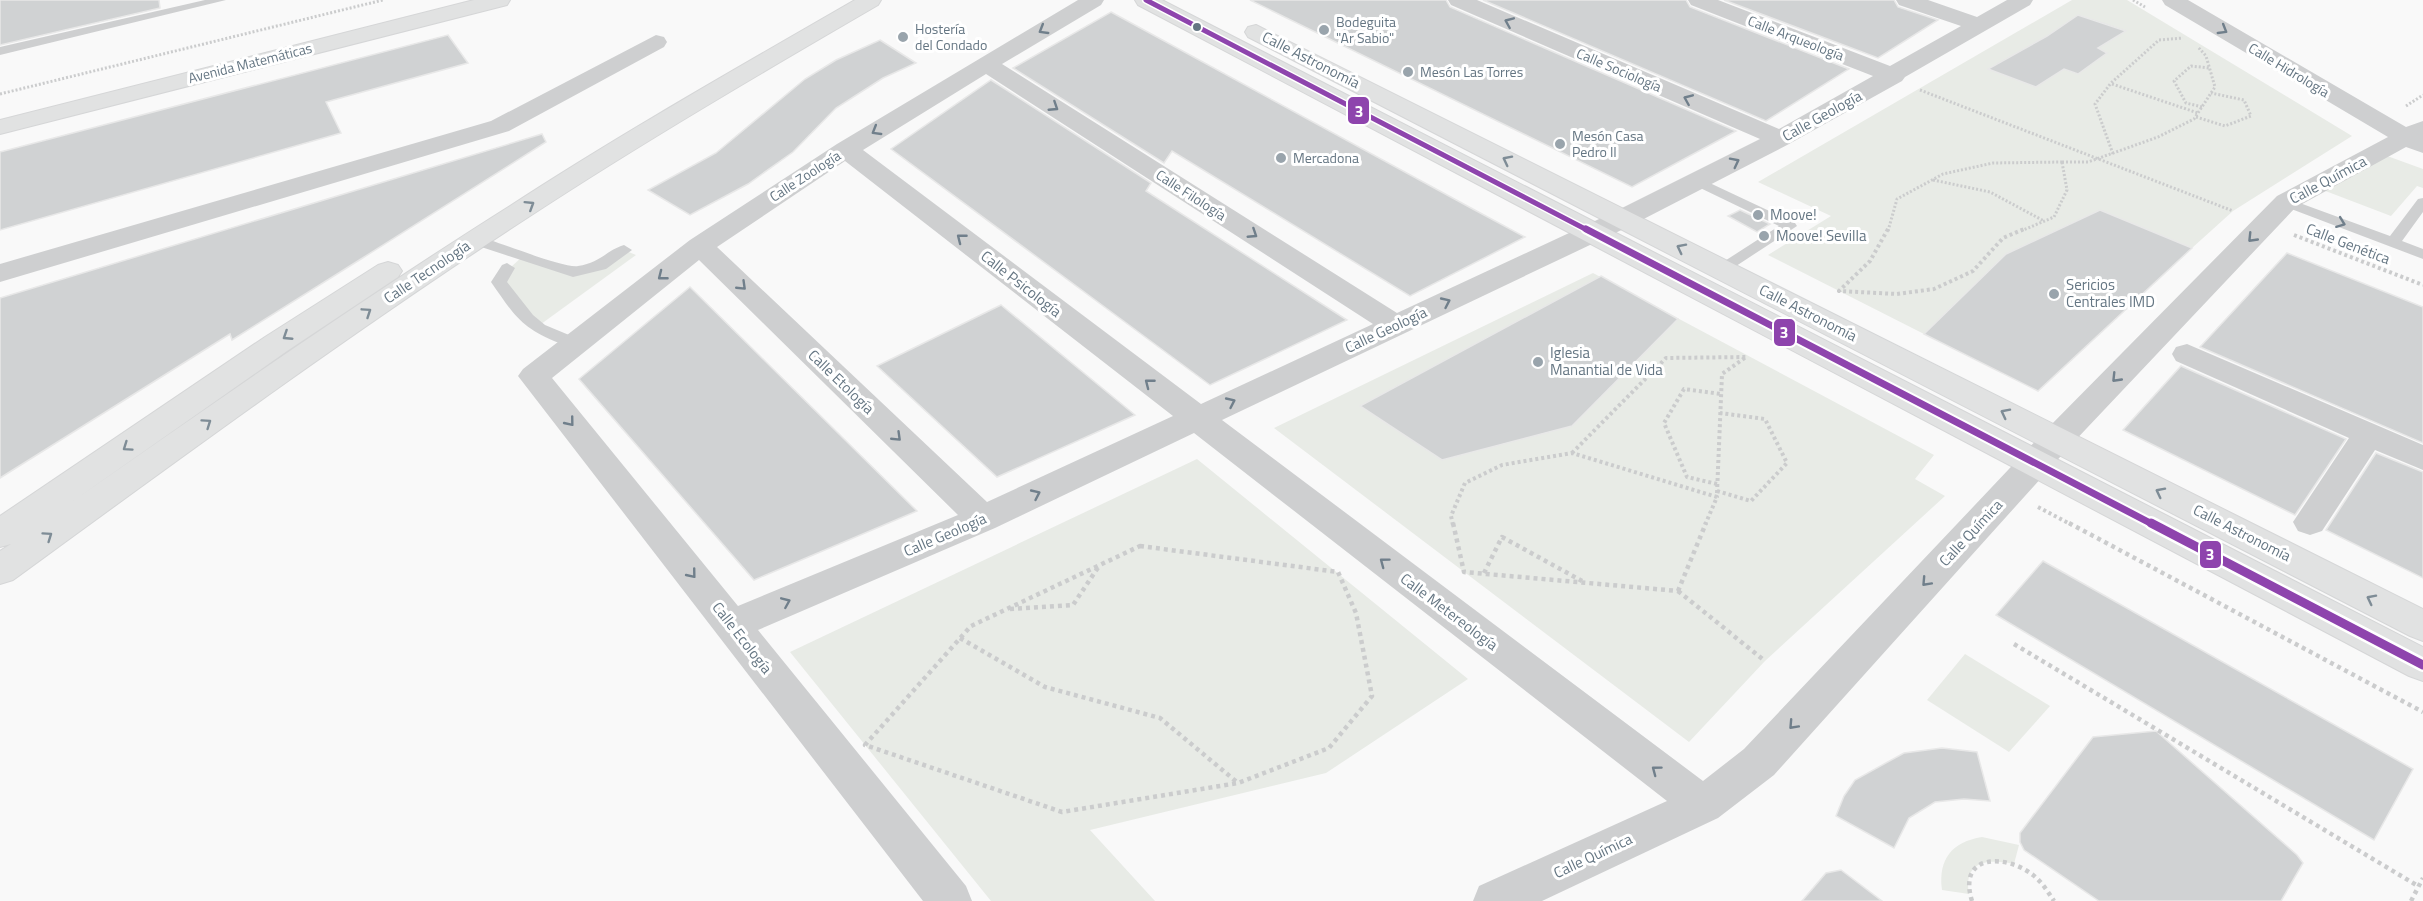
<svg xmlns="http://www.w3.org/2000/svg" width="2423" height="901" viewBox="0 0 2423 901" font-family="'Titillium Web',sans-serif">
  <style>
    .green { fill: #e8ebe6 }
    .building { fill: #d0d2d3; stroke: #e8e8e8; stroke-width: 1.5 }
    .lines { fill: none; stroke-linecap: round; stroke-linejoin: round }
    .secondary-casing { stroke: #d5d6d7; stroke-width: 2 }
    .primary-casing { stroke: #d5d6d7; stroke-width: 2 }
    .path-far2 { stroke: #cbcccd; stroke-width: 3; stroke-dasharray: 2 2; stroke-linecap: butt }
    .path-far1 { stroke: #cbcccd; stroke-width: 4; stroke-dasharray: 3 3; stroke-linecap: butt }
    .path { stroke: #cbcccd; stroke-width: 4.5; stroke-dasharray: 4 4; stroke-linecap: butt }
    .lane { fill: #cecfd0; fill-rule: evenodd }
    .street { fill: #cecfd0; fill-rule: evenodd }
    .secondary { fill: #e1e2e2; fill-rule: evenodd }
    .primary { fill: #e1e2e2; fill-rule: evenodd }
    .bus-1-far2-casing { stroke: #fff; stroke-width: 8 }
    .bus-1-far1-casing { stroke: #fff; stroke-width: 11 }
    .bus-1-casing { stroke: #fff; stroke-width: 14 }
    .bus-1-far2 { stroke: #8e44ad; stroke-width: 5 }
    .bus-1-far1 { stroke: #8e44ad; stroke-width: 7 }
    .bus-1 { stroke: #8e44ad; stroke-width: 9 }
    .oneway { stroke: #707f8b }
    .oneway2 { stroke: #7e8c96 }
    .bus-dot { fill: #657683; stroke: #fff; stroke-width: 2 }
    .poi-dot { fill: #99a4ac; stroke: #fff; stroke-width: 2 }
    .labels { text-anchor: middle; stroke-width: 6; stroke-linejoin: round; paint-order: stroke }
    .far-poi-label { font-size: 14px; fill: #657683; stroke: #fff; text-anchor: start }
    .far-street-label { font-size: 14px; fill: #657683; stroke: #fff }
    .street-label { font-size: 15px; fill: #657683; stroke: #fff }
    .poi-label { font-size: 15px; fill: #657683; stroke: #fff; text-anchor: start }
    .line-badge { stroke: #fff; stroke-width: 2 }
    .badge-label { font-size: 16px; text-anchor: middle; font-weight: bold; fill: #fff }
  </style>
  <rect width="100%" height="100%" fill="#f9f9f9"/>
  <g class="green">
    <path d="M2072 0H2127L2352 136 2233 211 2192 248 2100 210 2006 254 1924 334 1768 255 1831 216 1758 182Z"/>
    <path d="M2379 153 2423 169V188L2417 186 2391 216 2315 187Z"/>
    <path d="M624 250 636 255 537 327 499 278 523 256 573 272Z"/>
    <path d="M1593 273 1934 455 1915 479 1945 496 1765 661 1689 742 1274 428Z"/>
    <path d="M1197 459 1468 679 1326 773 1090 830 1155 901H991L790 652Z"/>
    <path d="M1965 654 2050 706 2009 752 1927 700Z"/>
    <path d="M1982 837 2019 845 2014 864C1989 859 1963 860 1969 894L1942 890C1938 859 1952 842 1982 837Z"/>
  </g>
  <g class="building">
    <path d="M0 0H159L160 8 0 45Z"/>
    <path d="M1250 0H1446L1450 7 1736 131 1632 187Z"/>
    <path d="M1483 0H1686L1690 7 1849 69 1766 121Z"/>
    <path d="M1724 0H1894L1898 7 1938 20 1878 58Z"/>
    <path d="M1111 12 1471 208 1525 237 1410 296 1172 151 1164 163 1013 68Z"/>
    <path d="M2078 15 2126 31 2098 48 2107 53 2078 74 2064 69 2036 87 1988 69 2047 36Z"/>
    <path d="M448 35 468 63 326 102 341 133 0 230V152Z"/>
    <path d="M880 40 916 63 883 78 836 108 793 152 748 184 690 215 648 190 716 153 805 79 836 60Z"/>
    <path d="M991 80 1151 183 1146 191 1347 320 1210 385 891 149Z"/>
    <path d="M542 134 546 142 361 259 232 340 230 334 0 478V298Z"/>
    <path d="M1740 210 1770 224 1757 232 1728 216Z"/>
    <path d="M2100 210 2192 248 2038 391 1924 334 2006 254Z"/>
    <path d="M2287 253 2423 307V443L2200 347Z"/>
    <path d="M1601 276 1678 319 1572 426 1442 460 1360 406Z"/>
    <path d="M690 287 917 511 754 580 579 379Z"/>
    <path d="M1001 305 1135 415 997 477 877 366Z"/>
    <path d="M2181 366 2346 439 2295 515 2123 430Z"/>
    <path d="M2376 453 2423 472V578L2326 530Z"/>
    <path d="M2043 561 2413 769 2374 840 1996 615Z"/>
    <path d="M2156 731 2297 855 2303 863 2281 901H2099L2024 850 2020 842V833L2093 737Z"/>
    <path d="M1942 748 1977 752 1990 801 1964 799 1935 802 1909 818 1894 848 1836 816 1844 796 1855 780 1904 753Z"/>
    <path d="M1841 870 1882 901H1802L1826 873Z"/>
  </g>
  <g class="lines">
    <defs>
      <g id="secondary">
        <path d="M1135 0H1162L2423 647V681L2409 676 1138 5Z"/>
        <path d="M1256 25 2423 609V641L2410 636 1248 37 1245 32 1248 27Z"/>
      </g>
      <g id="primary">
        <path d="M474 0H510L507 5 0 134V120Z"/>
        <path d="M855 0H881L878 5C761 73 643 142 530 216 353 331 183 456 13 580L0 584V551L11 544 0 547V516L265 337 378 265 388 262 398 265 402 271 398 277 287 351 73 501C217 401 361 300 510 206 622 133 739 67 855 0Z"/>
      </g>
    </defs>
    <use href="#secondary" class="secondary-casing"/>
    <use href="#primary" class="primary-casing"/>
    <g class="path-far2">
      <path d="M2133 0 2145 7"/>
      <path d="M2112 84 2198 113"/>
      <path d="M1920 90 2233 211"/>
      <path d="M0 94 383 0"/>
      <path d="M2406 106 2423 95"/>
      <path d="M2202 107 2186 103 2174 81 2191 66 2209 68"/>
      <path d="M2196 117 2225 126 2251 116 2244 100 2211 93"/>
      <path d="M2113 154 2095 104 2111 83 2159 40 2183 38"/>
      <path d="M2062 162H2088L2158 137 2194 119 2215 87 2206 56 2198 47"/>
      <path d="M1933 180 1990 192 2044 221"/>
      <path d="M1888 231 1897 199 1943 174 1993 163 2062 162"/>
      <path d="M2021 231 2054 217 2067 190 2062 162"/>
    </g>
    <g class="path-far1">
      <path d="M1888 229 1870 261 1839 291 1897 294 1934 289 1973 271 2003 238 2024 229"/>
      <path d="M2294 235 2423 285"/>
      <path d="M1572 453 1666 358 1747 357"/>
      <path d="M1717 484 1687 477 1664 423 1684 389 1721 394"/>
      <path d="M1717 491 1751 501 1787 463 1765 419 1720 413"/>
      <path d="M1717 493 1722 374 1746 357"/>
      <path d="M2038 507 2072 525"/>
      <path d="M1453 525 1451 516 1465 483 1502 465 1572 453 1717 497 1705 525"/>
    </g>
    <g class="path">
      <path d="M1453 523 1464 572 1678 591"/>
      <path d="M2069 523 2423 712"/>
      <path d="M1140 546 1338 572 1356 613 1372 696 1329 748 1238 783 1062 812 865 745 971 626Z"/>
      <path d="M1484 573 1502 537 1582 581"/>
      <path d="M1678 591 1765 661"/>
      <path d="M1678 591 1706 523"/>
      <path d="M1010 609 1073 605 1099 566"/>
      <path d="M960 638 1045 687 1160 718 1238 783"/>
      <path d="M2014 644 2418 886"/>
      <path d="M1972 901C1957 853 2006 854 2033 875 2042 882 2048 892 2054 901"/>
      <path d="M2411 901 2423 878"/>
    </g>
    <g class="lane">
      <path d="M205 0H226L0 55V47Z"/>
      <path d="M1697 177 1795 223 1797 226 1727 272H1717L1714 269 1717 266 1779 226 1692 184 1690 181Z"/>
      <path d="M2286 198 2390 236 2418 199 2423 198V212L2402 241 2423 249V259L2281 205 2279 202 2281 199Z"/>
      <path d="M474 235C494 240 564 269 578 266 600 263 607 250 624 245L632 250 606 269 573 277 469 243 466 240 469 237Z"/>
      <path d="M507 263 515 268 507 282 533 315 545 325 581 340 583 344 581 348C572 350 566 347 559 343 521 328 514 315 491 282L502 265Z"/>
    </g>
    <g class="street">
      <path d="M1078 0H1104L1101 5 1002 64 1397 313 1612 213 1760 139 1451 5 1448 0H1477L1779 129 1873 76 1691 5 1688 0H1718L1890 66 1961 26 1899 5 1896 0H1928L1977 17 2007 0H2033L2030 5 1905 77 1902 81 1789 144 1632 225 1222 420 1703 781 1744 749 2045 431 2277 196 2388 137 2165 5 2162 0H2188L2406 127 2423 121V153L2406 147 2295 208 2069 447 1774 775 1718 818 1542 901H1473L1479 886 1667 801 1194 433 995 528 758 630 966 886 972 901H923L518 376 523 369 690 240 837 144ZM986 74 1373 324 1201 404 863 150ZM845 161 1173 416 987 502 717 247ZM699 260 958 515 738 606 552 378Z"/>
      <path d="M656 35 664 37 667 42 664 47 509 131 0 282V264L491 121Z"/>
      <path d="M2187 344 2423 445V470L2375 450 2322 531 2310 535 2298 531 2293 522 2349 438 2176 361 2172 354 2176 347Z"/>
    </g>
    <use href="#secondary" class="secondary"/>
    <use href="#primary" class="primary"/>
    <defs>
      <path id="bus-1-far2" d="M1146 0 1589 231"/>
      <path id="bus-1-far1" d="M1586 229 2154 525"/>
      <path id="bus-1" d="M2151 523 2423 665"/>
    </defs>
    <use href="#bus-1-far2" class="bus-1-far2-casing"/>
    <use href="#bus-1-far1" class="bus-1-far1-casing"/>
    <use href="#bus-1" class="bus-1-casing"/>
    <use href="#bus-1-far2" class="bus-1-far2"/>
    <use href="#bus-1-far1" class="bus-1-far1"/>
    <use href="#bus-1" class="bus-1"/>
  </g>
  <defs><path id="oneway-chevron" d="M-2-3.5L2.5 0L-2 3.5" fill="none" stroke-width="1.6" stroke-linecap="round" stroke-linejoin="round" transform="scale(1.5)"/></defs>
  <g class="oneway">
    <use href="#oneway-chevron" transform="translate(1509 22) rotate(-157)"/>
    <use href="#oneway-chevron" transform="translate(1043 30) rotate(149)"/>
    <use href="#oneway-chevron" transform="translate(2223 30) rotate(31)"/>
    <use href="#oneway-chevron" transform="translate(1688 99) rotate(-157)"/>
    <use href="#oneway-chevron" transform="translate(1054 107) rotate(33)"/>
    <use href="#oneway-chevron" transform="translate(876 131) rotate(149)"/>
    <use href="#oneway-chevron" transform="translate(1735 162) rotate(-27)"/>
    <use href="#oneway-chevron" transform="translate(2341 223) rotate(21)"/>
    <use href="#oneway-chevron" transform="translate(1253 234) rotate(33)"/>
    <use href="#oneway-chevron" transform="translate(961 238) rotate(-142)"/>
    <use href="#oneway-chevron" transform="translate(2252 238) rotate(134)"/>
    <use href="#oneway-chevron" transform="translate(662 276) rotate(142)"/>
    <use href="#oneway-chevron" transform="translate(742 286) rotate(44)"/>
    <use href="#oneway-chevron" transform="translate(1446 302) rotate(-25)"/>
    <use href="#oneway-chevron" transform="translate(2116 378) rotate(134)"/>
    <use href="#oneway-chevron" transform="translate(1149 383) rotate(-142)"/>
    <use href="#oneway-chevron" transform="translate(1231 402) rotate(-25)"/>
    <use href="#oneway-chevron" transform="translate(570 422) rotate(51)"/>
    <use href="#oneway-chevron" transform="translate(897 437) rotate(44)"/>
    <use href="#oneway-chevron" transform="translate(1036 494) rotate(-25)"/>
    <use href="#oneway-chevron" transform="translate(1384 562) rotate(-143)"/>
    <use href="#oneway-chevron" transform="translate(692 574) rotate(51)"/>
    <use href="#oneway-chevron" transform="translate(1926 582) rotate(133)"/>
    <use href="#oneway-chevron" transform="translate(786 602) rotate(-23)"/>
    <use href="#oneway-chevron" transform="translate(1793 725) rotate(133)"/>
    <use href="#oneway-chevron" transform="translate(1656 770) rotate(-143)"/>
  </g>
  <g class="oneway2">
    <use href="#oneway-chevron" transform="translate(1507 160) rotate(-153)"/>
    <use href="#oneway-chevron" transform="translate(530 205) rotate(-32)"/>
    <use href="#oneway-chevron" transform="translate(1681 248) rotate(-153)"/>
    <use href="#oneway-chevron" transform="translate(367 312) rotate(-34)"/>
    <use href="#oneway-chevron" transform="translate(287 336) rotate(147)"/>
    <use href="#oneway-chevron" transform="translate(2005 413) rotate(-153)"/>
    <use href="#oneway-chevron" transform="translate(207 423) rotate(-35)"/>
    <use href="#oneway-chevron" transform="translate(127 447) rotate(145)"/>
    <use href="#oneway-chevron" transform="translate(2160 492) rotate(-153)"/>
    <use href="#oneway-chevron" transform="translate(48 536) rotate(-35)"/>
    <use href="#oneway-chevron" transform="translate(2371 599) rotate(-153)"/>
  </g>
  <circle class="bus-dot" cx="1197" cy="27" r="5"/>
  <g class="poi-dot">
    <circle cx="1324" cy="30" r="6"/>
    <circle cx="903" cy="37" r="6"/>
    <circle cx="1408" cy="72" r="6"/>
    <circle cx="1560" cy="144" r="6"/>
    <circle cx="1281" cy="158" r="6"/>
    <circle cx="1758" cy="215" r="6"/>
    <circle cx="1764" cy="236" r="6"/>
    <circle cx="2054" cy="294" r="6"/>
    <circle cx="1538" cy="362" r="6"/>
  </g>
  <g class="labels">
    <g class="far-poi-label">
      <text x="1336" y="27">Bodeguita<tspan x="1336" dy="16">"Ar Sabio"</tspan></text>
      <text x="915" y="34">Hostería<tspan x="915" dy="16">del Condado</tspan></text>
      <text x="1420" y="77">Mesón Las Torres</text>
      <text x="1572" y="141">Mesón Casa<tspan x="1572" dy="16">Pedro II</tspan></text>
      <text x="1293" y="163">Mercadona</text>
    </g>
    <g class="far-street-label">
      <text transform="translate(1796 38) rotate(21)" y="5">Calle Arqueología</text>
      <text transform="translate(250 63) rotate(-14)" y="5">Avenida Matemáticas</text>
      <text transform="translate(1619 70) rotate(23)" y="5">Calle Sociología</text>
      <text transform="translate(2289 70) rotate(31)" y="5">Calle Hidrología</text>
      <text transform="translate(805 176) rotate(-33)" y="5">Calle Zoología</text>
      <text transform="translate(1191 195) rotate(33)" y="5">Calle Filología</text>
    </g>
    <g class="street-label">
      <text transform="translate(1311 60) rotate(27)" y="5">Calle Astronomía</text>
      <text transform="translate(1822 116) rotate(-29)" y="5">Calle Geología</text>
      <text transform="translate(2328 180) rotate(-28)" y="5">Calle Química</text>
      <text transform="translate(2348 244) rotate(21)" y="5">Calle Genética</text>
      <text transform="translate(427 272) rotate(-34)" y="5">Calle Tecnología</text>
      <text transform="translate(1021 284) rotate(38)" y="5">Calle Psicología</text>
      <text transform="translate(1808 313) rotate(27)" y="5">Calle Astronomía</text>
      <text transform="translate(1386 330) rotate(-25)" y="5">Calle Geología</text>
      <text transform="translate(841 382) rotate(44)" y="5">Calle Etología</text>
      <text transform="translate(1971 533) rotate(-47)" y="5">Calle Química</text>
      <text transform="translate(2242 533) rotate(27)" y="5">Calle Astronomía</text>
      <text transform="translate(945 535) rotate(-23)" y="5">Calle Geología</text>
      <text transform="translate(1449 612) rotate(37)" y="5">Calle Metereología</text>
      <text transform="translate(742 638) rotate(52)" y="5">Calle Ecología</text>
      <text transform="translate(1593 856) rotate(-25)" y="5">Calle Química</text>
    </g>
    <g class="poi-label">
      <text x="1770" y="220">Moove!</text>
      <text x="1776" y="241">Moove! Sevilla</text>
      <text x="2066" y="290">Sericios<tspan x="2066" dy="17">Centrales IMD</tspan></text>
      <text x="1550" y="358">Iglesia<tspan x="1550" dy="17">Manantial de Vida</tspan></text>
    </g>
  </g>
  <g class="line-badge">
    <rect x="1347" y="96" width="23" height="29" rx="6" fill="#8e44ad"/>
    <rect x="1773" y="318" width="23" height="29" rx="6" fill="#8e44ad"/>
    <rect x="2199" y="540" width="23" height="29" rx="6" fill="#8e44ad"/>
  </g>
  <g class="badge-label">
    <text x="1359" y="117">3</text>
    <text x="1784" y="338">3</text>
    <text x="2210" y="560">3</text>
  </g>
</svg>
